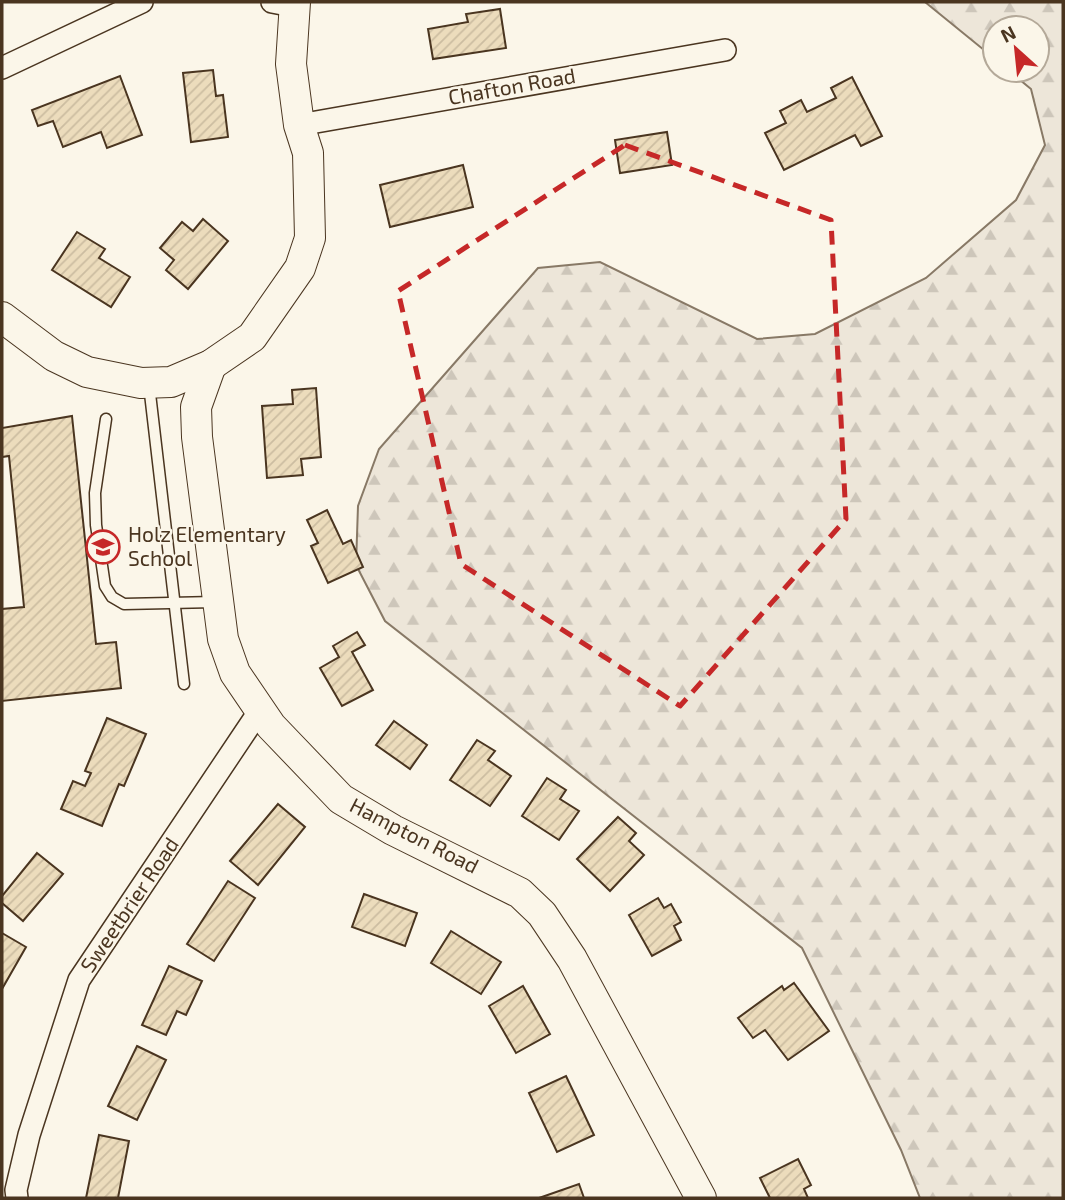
<svg xmlns="http://www.w3.org/2000/svg" width="1065" height="1200" viewBox="0 0 1065 1200" font-family="'Exo 2',sans-serif">
  <style>
    .forest { fill: url(#forest-firs); stroke: #887966; stroke-width: 2 }
    .building { fill: url(#building-hatch); stroke: #4a3520; stroke-width: 2 }
    .lines { fill: none; stroke-linecap: round; stroke-linejoin: round }
    .lane-casing { stroke: #4a3520; stroke-width: 13 }
    .street-casing { stroke: #4a3520; stroke-width: 24 }
    .secondary-casing { stroke: #4a3520; stroke-width: 32 }
    .lane { stroke: #fbf6e9; stroke-width: 10 }
    .street { stroke: #fbf6e9; stroke-width: 21 }
    .secondary { stroke: #fbf6e9; stroke-width: 30 }
    .marked { fill: none; stroke: #c62828; stroke-width: 5; stroke-dasharray: 14 9; stroke-linejoin: round }
    .labels { text-anchor: middle; stroke-width: 5; stroke-linejoin: round; paint-order: stroke }
    .street-label { font-size: 21px; fill: #4a3520; stroke: #fbf6e9 }
    .poi-label { font-size: 21px; fill: #4a3520; stroke: #fbf6e9; text-anchor: start }
  </style>
  <defs>
    <pattern id="forest-firs" width="22" height="20" patternUnits="userSpaceOnUse" patternTransform="scale(1.75)"><rect width="22" height="20" fill="#ede6d9"/><path d="M5 1l3.5 6h-7zM16 11l3.5 6h-7z" fill="#cdc6ba"/></pattern>
    <pattern id="building-hatch" width="6" height="6" patternUnits="userSpaceOnUse" patternTransform="scale(1.75)"><rect width="6" height="6" fill="#ecdcbc"/><path d="M-1 1l2-2M0 6l6-6M5 7l2-2" fill="none" stroke="#ccbda1"/></pattern>
  </defs>
  <rect width="100%" height="100%" fill="#fbf6e9"/>
  <path class="forest" d="M925 2H1063V1198H920L901 1150 802 948 385 621 356 565 358 506 379 449 538 268 600 262 757 339 815 334 926 278 1016 200 1045 145 1031 89 1008 70H1037V28H995V59Z"/>
  <g class="building">
    <path d="M500 9 506 48 433 59 428 29 468 22 466 14Z"/>
    <path d="M213 70 216 96 223 95 228 137 191 142 183 73Z"/>
    <path d="M120 76 142 135 107 148 101 132 63 147 53 121 38 126 32 110Z"/>
    <path d="M852 77 882 136 861 146 855 135 784 170 765 133 786 123 780 111 801 100 807 112 836 98 831 88Z"/>
    <path d="M667 132 672 165 620 173 615 140Z"/>
    <path d="M463 165 473 207 390 227 380 185Z"/>
    <path d="M203 219 228 241 188 289 166 270 174 260 160 248 182 222 193 231Z"/>
    <path d="M77 232 105 249 99 258 130 277 111 307 52 270Z"/>
    <path d="M316 388 321 457 301 459 303 475 267 478 262 406 293 404 292 390Z"/>
    <path d="M72 416 96 644 116 642 121 688 2 701V609L24 607 9 456 2 457V428Z"/>
    <path d="M327 510 343 544 351 540 363 567 328 583 311 546 318 543 307 520Z"/>
    <path d="M357 632 365 645 352 652 373 690 342 706 320 668 339 657 333 646Z"/>
    <path d="M107 718 146 734 124 786 119 784 102 826 61 809 73 781 85 786 91 773 85 771Z"/>
    <path d="M394 721 427 745 410 769 376 745Z"/>
    <path d="M477 740 495 751 488 760 511 776 490 806 450 780Z"/>
    <path d="M547 778 566 790 560 799 579 811 559 840 522 816Z"/>
    <path d="M278 804 305 827 258 885 230 861Z"/>
    <path d="M618 817 636 833 629 841 644 855 610 891 577 859Z"/>
    <path d="M37 853 63 874 23 921 2 903V896Z"/>
    <path d="M228 881 255 898 214 961 187 944Z"/>
    <path d="M364 894 417 913 405 946 352 927Z"/>
    <path d="M658 898 664 908 671 904 681 922 674 926 681 940 652 956 629 915Z"/>
    <path d="M451 931 501 962 481 994 431 963Z"/>
    <path d="M2 933 26 947 2 989Z"/>
    <path d="M169 966 202 981 186 1015 177 1011 166 1035 142 1025Z"/>
    <path d="M794 983 829 1031 788 1060 765 1030 753 1038 738 1018 782 986 784 990Z"/>
    <path d="M523 986 550 1034 516 1053 489 1006Z"/>
    <path d="M137 1046 166 1060 137 1120 108 1106Z"/>
    <path d="M566 1076 594 1135 557 1152 529 1093Z"/>
    <path d="M99 1135 129 1141 118 1198H86Z"/>
    <path d="M798 1159 811 1185 804 1189 808 1198H770L760 1178Z"/>
    <path d="M579 1184 584 1198H539Z"/>
  </g>
  <g class="lines">
    <defs>
      <g id="lane">
        <path d="M149 385 184 684"/>
        <path d="M106 419 95 493 96 525 105 586 112 597 124 604 215 602"/>
      </g>
      <g id="street">
        <path d="M272 2 293 6"/>
        <path d="M2 68 142 2"/>
        <path d="M299 125 725 50"/>
        <path d="M17 1198 16 1190 29 1135 79 980 260 710"/>
      </g>
      <g id="secondary">
        <path d="M2 317 54 356 87 372 141 383 171 382 211 365 252 337 300 268 310 238 308 153 299 125 291 64 295 2"/>
        <path d="M211 365 196 407 197 437 223 639 235 673 271 726 341 799 393 830 520 893 542 914 572 959 701 1198"/>
      </g>
    </defs>
    <use href="#lane" class="lane-casing"/>
    <use href="#street" class="street-casing"/>
    <use href="#secondary" class="secondary-casing"/>
    <use href="#lane" class="lane"/>
    <use href="#street" class="street"/>
    <use href="#secondary" class="secondary"/>
  </g>
  <path class="marked" d="M625 145 831 220 846 519 680 706 461 564 398 291Z"/>
  <defs>
    <symbol id="school-ring" viewBox="-11 -11 22 22"><circle r="9.5" fill="#fbf6e9" stroke="#c62828" stroke-width="1.5"/><path d="M0-5L7-2L0 1L-7-2ZM-4 1L0 2.5L4 1V4Q0 6-4 4Z" fill="#c62828"/></symbol>
  </defs>
  <g fill-rule="evenodd">
    <use href="#school-ring" x="84" y="528" width="38" height="38"/>
  </g>
  <g class="labels">
    <g class="street-label">
      <text transform="translate(512 87) rotate(-10)" y="7">Chafton Road</text>
      <text transform="translate(414 836) rotate(27)" y="7">Hampton Road</text>
      <text transform="translate(130 905) rotate(-56)" y="7">Sweetbrier Road</text>
    </g>
    <g class="poi-label">
      <text x="128" y="542">Holz Elementary<tspan x="128" dy="24">School</tspan></text>
    </g>
  </g>
  <rect width="1065" height="1200" fill="none" stroke="#4a3520" stroke-width="7"/>
  <g transform="translate(1016 49) rotate(333)"><circle r="33" fill="#fbf6e9" stroke="#b4a999" stroke-width="2"/>
  <path d="M0-5L12 26L0 18L-12 26Z" fill="#c62828"/>
  <text y="-10" font-size="19" font-weight="bold" text-anchor="middle" fill="#4a3520">N</text>
  </g>
</svg>
